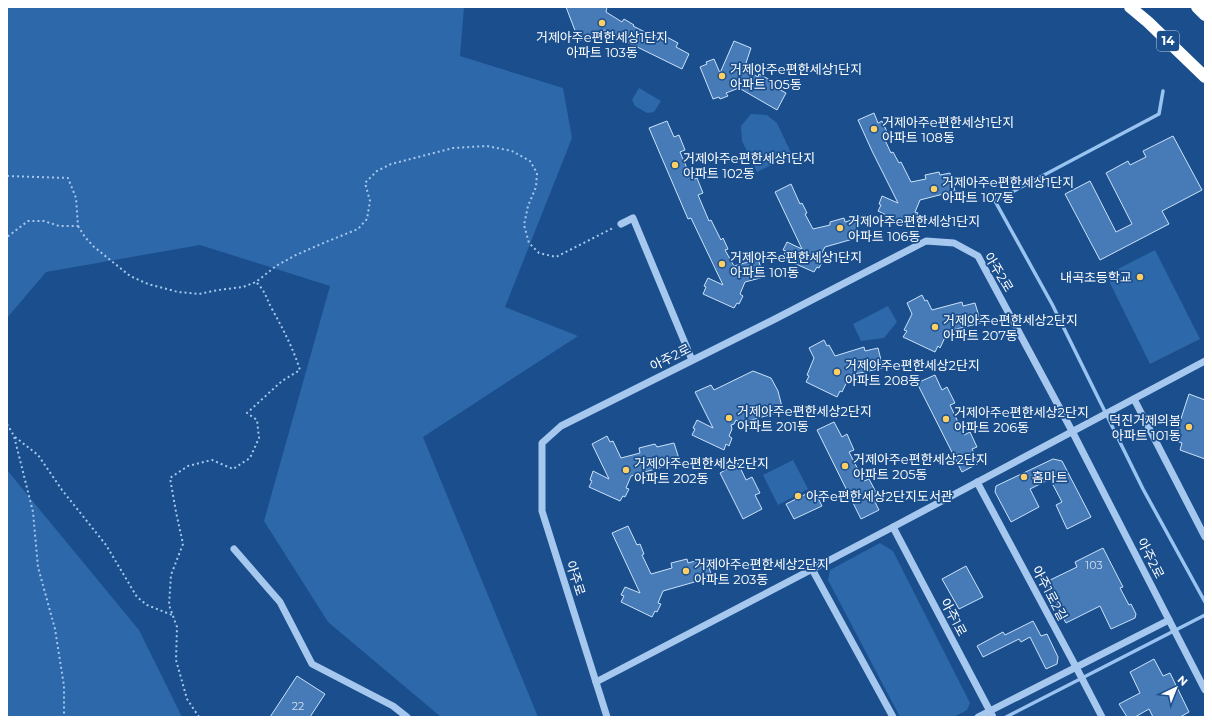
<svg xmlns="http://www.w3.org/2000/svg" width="1212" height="724" viewBox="0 0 1212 724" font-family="Montserrat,'Noto Sans KR',sans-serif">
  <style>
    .green { fill: #2d68aa }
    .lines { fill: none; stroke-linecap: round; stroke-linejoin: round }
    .stream { stroke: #99c3f0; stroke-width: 3.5 }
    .building { fill: #477bb7; stroke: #cce2fa }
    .path { stroke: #a6c8ee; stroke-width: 2; stroke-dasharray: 2 3; stroke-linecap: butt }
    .minor { stroke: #a6c8ee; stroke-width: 7 }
    .highway { stroke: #fff; stroke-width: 12 }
    .poi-dot { fill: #ffcf63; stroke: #1a4e8c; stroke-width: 1.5 }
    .labels { text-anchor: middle; stroke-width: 3.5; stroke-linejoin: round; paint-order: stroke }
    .number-label { font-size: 11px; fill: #d1deed }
    .shield { fill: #1a4e8c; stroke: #bacadc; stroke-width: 1 }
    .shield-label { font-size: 12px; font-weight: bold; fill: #fff }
    .poi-label { font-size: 13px; fill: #fff; stroke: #1a4e8c; text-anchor: start }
    .street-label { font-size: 13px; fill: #fff; stroke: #1a4e8c }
  </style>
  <rect width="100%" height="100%" fill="#1a4e8c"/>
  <g class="green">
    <path d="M7 7H464L460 56 563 88 572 138 505 307 578 336 423 437 538 717H441L328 622 264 521 330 286 200 245 46 272 7 318Z"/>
    <path d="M639 88 661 101 654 112 647 113 635 106 632 100Z"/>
    <path d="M751 114 767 115 777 123 792 155 757 172 742 141 741 126Z"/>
    <path d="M1155 250 1200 339 1150 364 1106 275Z"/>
    <path d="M888 306 897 322 884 338 861 341 853 324Z"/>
    <path d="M793 460 808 489 778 505 763 475Z"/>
    <path d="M7 470 139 630 182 717H7Z"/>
    <path d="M880 543 893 551 970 703 967 710 954 717H900L828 580 830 570Z"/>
  </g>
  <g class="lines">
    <g class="stream">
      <path d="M1163 91 1159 114 995 201 1052 304 1143 489 1205 602"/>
      <path d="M1006 717 1205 615"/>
    </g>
  </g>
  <g class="building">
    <path d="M566 7H607L606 12 622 22 624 19 634 25 633 26 661 40 663 35 678 43 676 47 689 54 682 69 627 42 605 30 593 34 594 38 586 41 585 38 579 41Z"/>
    <path d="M734 41 751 48 744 69 758 77 759 74 772 81 770 84 786 93 777 110 739 88 726 93 728 96 720 99 719 97 713 99 700 67 707 64 706 62 714 59 720 73Z"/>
    <path d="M874 113 878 123 882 121 889 136 884 138 891 153 893 152 899 163 901 162 911 182 926 179 925 175 939 172 940 175 950 173 955 191 920 200 915 212 918 213 914 221 912 220 909 226 878 211 881 205 879 204 882 196 898 203 872 151 858 120Z"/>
    <path d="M667 121 674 137 679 135 685 150 680 152 692 180 697 178 703 193 698 195 709 221 711 220 721 240 723 238 728 249 725 250 734 266 758 259 764 277 745 282 740 294 743 296 739 304 737 303 734 308 703 294 706 287 704 286 708 278 723 285 691 218 688 219 649 128Z"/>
    <path d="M1173 136 1202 190 1162 211 1169 224 1100 260 1065 194 1090 181 1116 232 1132 224 1106 173 1128 161 1130 165 1146 157 1143 151Z"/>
    <path d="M791 184 800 204 802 203 807 213 805 214 813 229 830 225V222L844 218 845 222 855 219 860 237 825 247 819 258 823 260 819 268 817 267 814 272 782 258 786 251 783 250 787 242 802 249 775 192Z"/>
    <path d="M922 295 925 301 927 300 932 310 962 302 963 306 975 303 981 323 948 331 940 348 938 346 935 352 903 337 907 331 904 330 912 314 907 303Z"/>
    <path d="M824 340 827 346 829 345 835 356 864 347 865 351 878 348 883 368 850 375 842 392 840 391 837 397 806 382 809 376 807 375 814 358 809 348Z"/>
    <path d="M753 371 771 378 778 391 783 411 741 423 736 420 734 424 731 425 732 429 729 436 732 438 729 446 726 444 724 450 692 435 695 429 693 428 697 420 713 428 695 392 711 385 714 390Z"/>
    <path d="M935 375 942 390 947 387 955 403 950 405 964 435 970 432 977 447 972 449 979 463 962 472 917 383Z"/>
    <path d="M1189 394 1205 400V459L1180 450 1182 443 1174 440Z"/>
    <path d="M834 422 842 437 847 434 854 450 849 452 864 481 869 479 877 494 872 496 879 510 861 519 817 430Z"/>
    <path d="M607 436 610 442 613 441 621 458 640 453 639 448 655 444 657 447 674 443 680 462 631 476 626 488 629 489 625 497 623 496 620 501 589 487 592 481 590 480 593 471 609 479 592 444Z"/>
    <path d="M1053 459 1062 461 1091 517 1067 529 1056 505 1062 502 1050 479 1030 489 1039 507 1011 522 995 492 996 486Z"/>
    <path d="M738 463 746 480 752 477 760 493 755 495 762 509 743 519 720 473Z"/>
    <path d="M814 490 822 506 794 519 786 504Z"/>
    <path d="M628 526 637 545 640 544 644 554 642 555 651 574 672 568 671 563 687 559 688 563 706 558 712 577 663 591 658 603 661 604 657 612 655 611 652 617 621 602 624 596 621 595 625 587 640 593 612 533Z"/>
    <path d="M1103 548 1123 587 1120 588 1129 605 1131 604 1136 614 1135 618 1111 629 1100 606 1066 623 1058 609 1059 608 1046 582 1077 567 1075 562Z"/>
    <path d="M966 566 983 597 959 609 942 579Z"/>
    <path d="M1033 621 1041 636 1047 634 1058 657 1057 664 1046 669 1030 637 1021 642 1019 639 983 657 977 646 1003 632 1005 635Z"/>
    <path d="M1154 659 1163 676 1170 673 1189 712 1180 717H1153L1149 709 1135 717H1127L1119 704 1140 693 1130 672Z"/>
    <path d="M297 676 325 694 310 717H270Z"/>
  </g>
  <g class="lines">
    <g class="path">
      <path d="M7 176 68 178 76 198 78 226H59L44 221H28L7 237"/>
      <path d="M78 226 85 237 93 246 130 276 148 284 178 292 199 294 218 290 243 287 256 282 276 266 296 255 321 244 358 229 367 219 370 201 365 183 377 171 391 164 453 148 487 146 512 151 530 161 537 173 536 187 528 206 524 225 529 243 539 253 556 257 613 228"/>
      <path d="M7 424 14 436 33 512 38 567 55 629 64 686V717"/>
      <path d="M15 437 38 455 62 490 106 545 137 597 147 605 172 615"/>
      <path d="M199 717 187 699 176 660 177 627 169 605 171 575 183 544 176 512 170 478 188 466 212 460 233 469 250 458 259 438 257 420 247 413 282 381 300 370C293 348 283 329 272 309 266 298 266 292 256 282"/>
    </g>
    <g class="minor">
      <path d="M621 224 633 218 692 360"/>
      <path d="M1134 399 1205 537"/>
      <path d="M977 482 1076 667 1102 717"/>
      <path d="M893 527 993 717"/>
      <path d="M234 549 280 602 312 664 393 706 407 717"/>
      <path d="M812 569 893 717"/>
      <path d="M596 682 893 527 1205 361"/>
      <path d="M607 717 542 511V443L561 426 775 319 926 241 954 243 978 256 1072 431 1205 690"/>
      <path d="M978 717 1169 620"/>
    </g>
    <g class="highway">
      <path d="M1130 7 1148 22 1205 77"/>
      <path d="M1197 7 1205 15"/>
    </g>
  </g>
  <g class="poi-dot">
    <circle cx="602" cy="23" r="4"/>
    <circle cx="722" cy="76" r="4"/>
    <circle cx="874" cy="129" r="4"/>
    <circle cx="675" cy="165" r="4"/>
    <circle cx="934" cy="189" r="4"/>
    <circle cx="840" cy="228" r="4"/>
    <circle cx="722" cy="264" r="4"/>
    <circle cx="1140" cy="277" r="4"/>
    <circle cx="935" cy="327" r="4"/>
    <circle cx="837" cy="372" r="4"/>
    <circle cx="729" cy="418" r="4"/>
    <circle cx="946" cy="419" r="4"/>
    <circle cx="1189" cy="427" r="4"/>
    <circle cx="845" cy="466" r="4"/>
    <circle cx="626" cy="470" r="4"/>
    <circle cx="1024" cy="477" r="4"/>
    <circle cx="798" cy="496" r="4"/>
    <circle cx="686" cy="571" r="4"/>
  </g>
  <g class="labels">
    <g class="number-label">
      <text x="1094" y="569">103</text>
      <text x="298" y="710">22</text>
    </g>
    <rect class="shield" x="1157" y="31" width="22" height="20" rx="3"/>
    <g class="shield-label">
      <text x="1168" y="45">14</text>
    </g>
    <g class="poi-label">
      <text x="602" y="42" text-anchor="middle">거제아주e편한세상1단지<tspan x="602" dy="15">아파트 103동</tspan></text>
      <text x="730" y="74">거제아주e편한세상1단지<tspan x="730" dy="15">아파트 105동</tspan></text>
      <text x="882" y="127">거제아주e편한세상1단지<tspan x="882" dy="15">아파트 108동</tspan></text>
      <text x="683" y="163">거제아주e편한세상1단지<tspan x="683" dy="15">아파트 102동</tspan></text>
      <text x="942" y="187">거제아주e편한세상1단지<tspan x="942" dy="15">아파트 107동</tspan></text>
      <text x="848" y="226">거제아주e편한세상1단지<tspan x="848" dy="15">아파트 106동</tspan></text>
      <text x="730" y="262">거제아주e편한세상1단지<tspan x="730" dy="15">아파트 101동</tspan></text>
      <text x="1132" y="282" text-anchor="end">내곡초등학교</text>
      <text x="943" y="325">거제아주e편한세상2단지<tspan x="943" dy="15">아파트 207동</tspan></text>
      <text x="845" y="370">거제아주e편한세상2단지<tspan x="845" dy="15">아파트 208동</tspan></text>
      <text x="737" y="416">거제아주e편한세상2단지<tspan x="737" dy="15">아파트 201동</tspan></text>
      <text x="954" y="417">거제아주e편한세상2단지<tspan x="954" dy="15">아파트 206동</tspan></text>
      <text x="1181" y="425" text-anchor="end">덕진거제의봄<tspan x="1181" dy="15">아파트 101동</tspan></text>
      <text x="853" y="464">거제아주e편한세상2단지<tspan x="853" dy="15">아파트 205동</tspan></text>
      <text x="634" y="468">거제아주e편한세상2단지<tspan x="634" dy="15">아파트 202동</tspan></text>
      <text x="1032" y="482">홈마트</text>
      <text x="806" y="501">아주e편한세상2단지도서관</text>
      <text x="694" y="569">거제아주e편한세상2단지<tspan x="694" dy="15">아파트 203동</tspan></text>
    </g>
    <g class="street-label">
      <text transform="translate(999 272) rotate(59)" y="5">아주2로</text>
      <text transform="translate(670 357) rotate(-27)" y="5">아주2로</text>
      <text transform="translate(1151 558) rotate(63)" y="5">아주2로</text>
      <text transform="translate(576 578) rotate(72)" y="5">아주로</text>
      <text transform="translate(1050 593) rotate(62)" y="5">아주1로2길</text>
      <text transform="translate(954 617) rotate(62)" y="5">아주1로</text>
    </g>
  </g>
  <rect width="1212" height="724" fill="none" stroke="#ffffff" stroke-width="16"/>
  <g transform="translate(1176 688) rotate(43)" stroke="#1a4e8c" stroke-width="3" paint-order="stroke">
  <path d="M0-3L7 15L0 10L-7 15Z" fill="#ffffff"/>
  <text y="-6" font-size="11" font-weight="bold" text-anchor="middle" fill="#ffffff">N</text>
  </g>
</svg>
